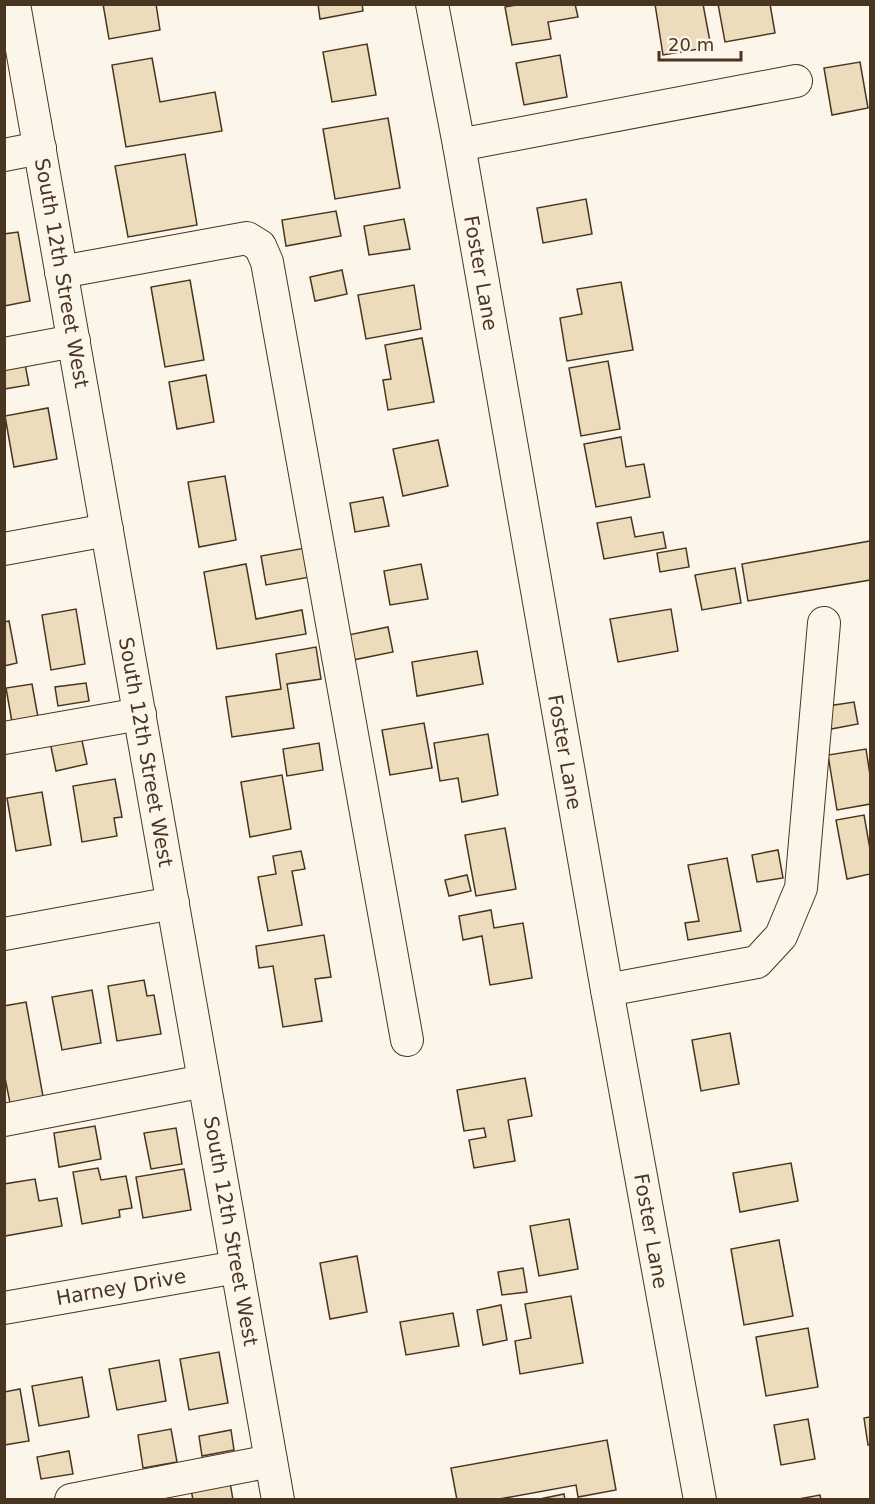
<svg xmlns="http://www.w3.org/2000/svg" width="875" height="1504" viewBox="0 0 875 1504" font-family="'DejaVu Sans',sans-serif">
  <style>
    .building { fill: #ecdcbc; stroke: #4a3520; stroke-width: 1.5 }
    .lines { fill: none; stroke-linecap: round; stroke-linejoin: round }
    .minor-casing { stroke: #4a3520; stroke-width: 34 }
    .minor { stroke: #fbf6e9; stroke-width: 32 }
    .labels { text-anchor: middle; stroke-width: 4.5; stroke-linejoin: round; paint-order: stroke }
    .street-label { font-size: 20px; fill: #4a3520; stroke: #fbf6e9 }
  </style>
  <rect width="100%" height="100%" fill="#fbf6e9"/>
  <g class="building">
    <path d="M103 4H156L160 30 109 39Z"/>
    <path d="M318 4H362L363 11 320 19Z"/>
    <path d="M521 4H575L578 17 548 22 551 39 512 45 505 7Z"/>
    <path d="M655 4H703L711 47 663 55Z"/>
    <path d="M718 4H770L775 33 725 42Z"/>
    <path d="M367 44 376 95 332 102 323 52Z"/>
    <path d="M560 55 567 97 524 105 516 63Z"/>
    <path d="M152 58 160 102 215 92 222 131 126 147 112 65Z"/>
    <path d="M860 62 868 108 832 115 824 68Z"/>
    <path d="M388 118 400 188 335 199 323 129Z"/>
    <path d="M185 154 197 225 128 237 115 166Z"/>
    <path d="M586 199 592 234 543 243 537 208Z"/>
    <path d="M336 211 341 236 286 246 282 220Z"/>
    <path d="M404 219 410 249 369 255 364 226Z"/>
    <path d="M18 232 30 301 4 306V234Z"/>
    <path d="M342 270 347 294 315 301 310 277Z"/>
    <path d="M190 280 204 360 165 367 151 287Z"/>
    <path d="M621 282 633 350 567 361 560 318 582 314 577 289Z"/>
    <path d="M414 285 421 329 366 339 358 295Z"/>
    <path d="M422 338 434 402 388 410 383 380 391 379 385 345Z"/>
    <path d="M608 361 620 429 581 436 569 368Z"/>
    <path d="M25 364 29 385 4 389V367Z"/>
    <path d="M206 375 214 422 177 429 169 382Z"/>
    <path d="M48 408 57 459 14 467 5 416Z"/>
    <path d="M621 437 626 467 644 464 650 497 596 507 584 444Z"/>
    <path d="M438 440 448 486 403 496 393 449Z"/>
    <path d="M225 476 236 540 199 547 188 482Z"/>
    <path d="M383 497 389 526 355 532 350 503Z"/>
    <path d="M631 517 635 537 663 532 666 548 604 559 597 523Z"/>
    <path d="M870 541V580L748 601 742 564Z"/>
    <path d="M305 548 310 577 266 585 261 556Z"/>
    <path d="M686 548 689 567 660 572 657 553Z"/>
    <path d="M246 564 256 619 302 610 306 634 217 649 204 572Z"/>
    <path d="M421 564 428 599 390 605 384 571Z"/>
    <path d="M735 568 741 603 702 610 695 575Z"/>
    <path d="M76 609 85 664 51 670 42 615Z"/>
    <path d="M671 609 678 651 618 662 610 619Z"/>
    <path d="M9 621 17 663 4 666V622Z"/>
    <path d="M388 627 393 652 353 660 348 635Z"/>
    <path d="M316 647 321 679 287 684 294 728 232 737 226 697 281 689 276 654Z"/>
    <path d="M477 651 483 684 417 696 412 662Z"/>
    <path d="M86 683 89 701 58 706 55 687Z"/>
    <path d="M32 684 38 717 12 722 6 688Z"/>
    <path d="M854 702 858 724 831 729 828 706Z"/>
    <path d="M424 723 432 768 390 775 382 730Z"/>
    <path d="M488 734 498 795 462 802 458 778 440 781 434 743Z"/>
    <path d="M81 736 87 764 56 771 50 742Z"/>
    <path d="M319 743 323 770 287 776 283 749Z"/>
    <path d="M866 749 870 775V804L837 810 828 755Z"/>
    <path d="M282 775 291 829 250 837 241 782Z"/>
    <path d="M115 779 122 817 114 818 117 836 82 842 73 786Z"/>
    <path d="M42 792 51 845 16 851 7 798Z"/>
    <path d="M864 815 870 849V874L847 879 836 820Z"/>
    <path d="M505 828 516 889 476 896 465 835Z"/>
    <path d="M778 850 783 878 757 882 752 855Z"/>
    <path d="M301 851 305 869 292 871 302 925 268 931 258 877 276 874 273 856Z"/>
    <path d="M727 858 741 931 688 940 685 923 699 921 688 865Z"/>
    <path d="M467 875 471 891 449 896 445 880Z"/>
    <path d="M491 910 494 928 523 923 532 978 490 985 482 936 463 940 459 916Z"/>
    <path d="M324 935 331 977 315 979 322 1021 283 1027 273 966 259 968 256 946Z"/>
    <path d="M144 980 147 996 154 995 161 1034 117 1041 108 986Z"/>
    <path d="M92 990 101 1043 62 1050 52 997Z"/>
    <path d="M26 1002 44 1102 11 1108 4 1073V1006Z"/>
    <path d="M730 1033 739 1084 701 1091 692 1040Z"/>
    <path d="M525 1078 532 1116 508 1120 515 1161 474 1168 469 1140 486 1137 484 1128 464 1131 457 1090Z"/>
    <path d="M95 1126 101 1159 59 1167 54 1133Z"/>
    <path d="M176 1128 182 1164 151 1169 144 1133Z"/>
    <path d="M791 1163 798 1201 740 1212 733 1173Z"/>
    <path d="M98 1168 101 1180 126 1176 132 1208 119 1210 120 1217 82 1224 73 1172Z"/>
    <path d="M184 1169 191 1210 143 1218 136 1177Z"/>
    <path d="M35 1179 39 1201 57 1198 62 1226 5 1236 4 1184Z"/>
    <path d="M569 1219 578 1269 539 1276 530 1226Z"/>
    <path d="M779 1240 793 1316 744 1325 731 1249Z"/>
    <path d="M357 1256 367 1312 330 1319 320 1263Z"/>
    <path d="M523 1268 527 1292 502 1295 498 1272Z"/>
    <path d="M571 1296 583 1363 520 1374 515 1341 531 1338 525 1304Z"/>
    <path d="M501 1305 507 1340 483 1345 477 1310Z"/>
    <path d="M453 1313 459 1346 406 1355 400 1322Z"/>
    <path d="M808 1328 818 1387 766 1396 756 1337Z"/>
    <path d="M219 1352 228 1403 189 1410 180 1359Z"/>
    <path d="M159 1360 166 1401 117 1410 109 1369Z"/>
    <path d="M82 1377 89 1417 39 1426 32 1386Z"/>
    <path d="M20 1389 29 1441 4 1445V1392Z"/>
    <path d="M870 1417V1445H868L864 1418Z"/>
    <path d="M808 1419 815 1459 781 1465 774 1425Z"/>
    <path d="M171 1429 177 1462 143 1468 138 1435Z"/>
    <path d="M231 1430 234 1450 202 1456 199 1436Z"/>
    <path d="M607 1440 616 1490 578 1497 576 1485 494 1500H457L451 1468Z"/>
    <path d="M69 1451 73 1474 41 1479 37 1457Z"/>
    <path d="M230 1482 233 1500H193L191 1489Z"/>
    <path d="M564 1494 565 1500H535Z"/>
    <path d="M820 1495 821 1500H793Z"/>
  </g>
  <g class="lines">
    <defs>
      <g id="minor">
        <path d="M14 4 278 1500"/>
        <path d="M432 4 459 145 607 990 700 1500"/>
        <path d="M459 145 796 81"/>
        <path d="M4 155 40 148"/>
        <path d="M61 272 247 238 260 246 267 262 407 1040"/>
        <path d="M4 354 74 341"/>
        <path d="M4 549 107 530"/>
        <path d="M4 738 140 714"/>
        <path d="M4 934 173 903"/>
        <path d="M607 990 757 962 781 936 801 888 824 623"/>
        <path d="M4 1120 204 1081"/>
        <path d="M4 1308 237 1267"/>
        <path d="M71 1500 271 1461"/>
      </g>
    </defs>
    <use href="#minor" class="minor-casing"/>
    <use href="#minor" class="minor"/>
  </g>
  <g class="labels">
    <g class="street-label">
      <text transform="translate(62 273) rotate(80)" y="7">South 12th Street West</text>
      <text transform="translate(481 273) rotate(80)" y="7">Foster Lane</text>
      <text transform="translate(146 752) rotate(80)" y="7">South 12th Street West</text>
      <text transform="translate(565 752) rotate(80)" y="7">Foster Lane</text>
      <text transform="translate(231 1231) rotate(80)" y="7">South 12th Street West</text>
      <text transform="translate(651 1231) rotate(80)" y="7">Foster Lane</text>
      <text transform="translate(121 1287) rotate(-10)" y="7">Harney Drive</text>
    </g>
  </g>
  <rect width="875" height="1504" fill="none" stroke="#4a3520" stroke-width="12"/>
  <path d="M659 51v9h82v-9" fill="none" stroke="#4a3520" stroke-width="3"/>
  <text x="668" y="51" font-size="18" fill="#4a3520" stroke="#fbf6e9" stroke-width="4.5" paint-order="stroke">20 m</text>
</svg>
